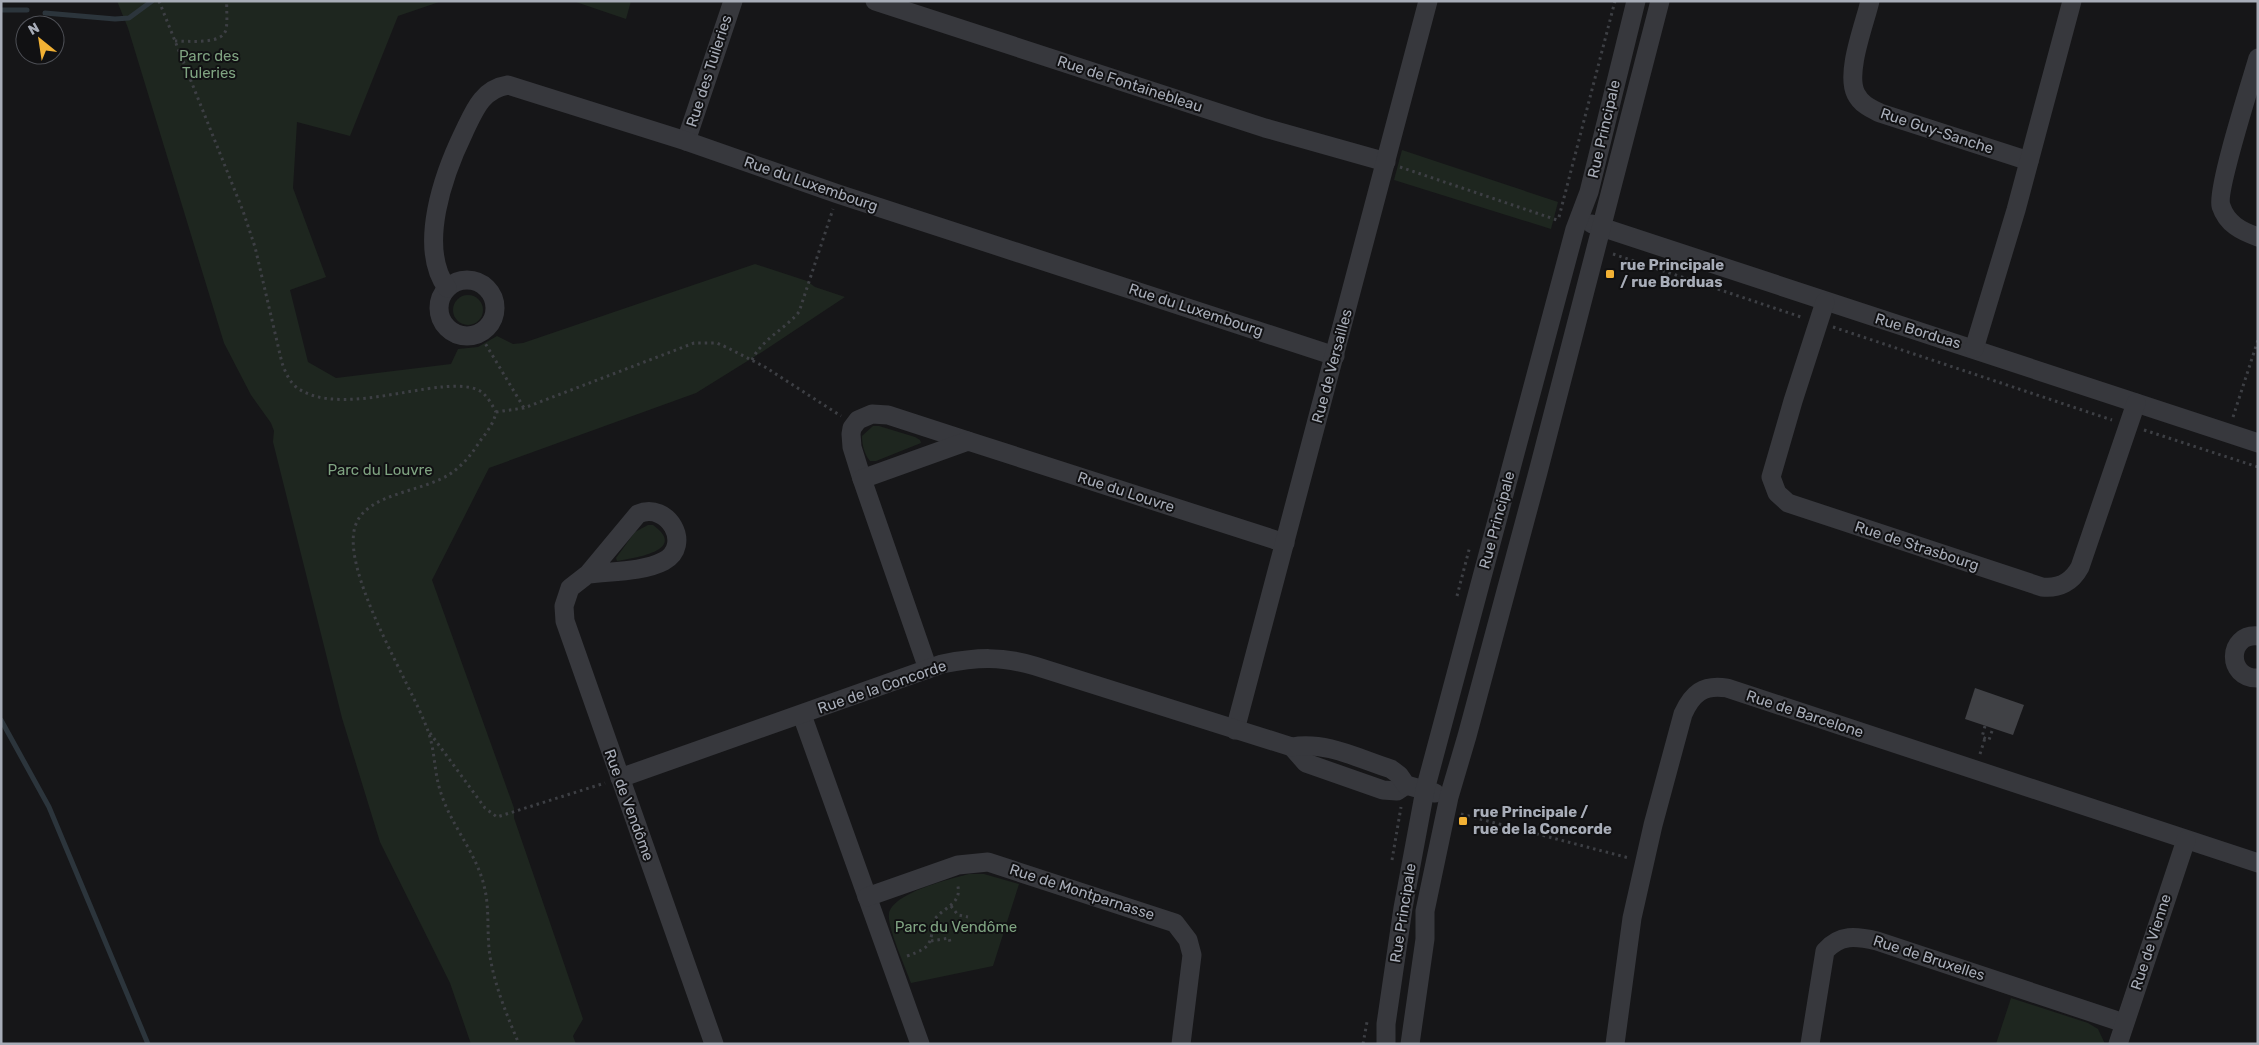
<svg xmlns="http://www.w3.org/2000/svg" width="2259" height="1045" viewBox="0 0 2259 1045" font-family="Rubik,sans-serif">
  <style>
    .green { fill: #1e261f }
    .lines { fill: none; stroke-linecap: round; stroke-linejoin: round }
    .stream { stroke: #2c353c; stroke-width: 5 }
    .building { fill: #404145 }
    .path { stroke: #3d3f44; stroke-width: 3; stroke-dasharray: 2.5 4; stroke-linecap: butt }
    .minor { stroke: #37383d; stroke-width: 19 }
    .poi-dot { fill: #f2b134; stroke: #111113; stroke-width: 2 }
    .labels { text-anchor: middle; stroke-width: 4; stroke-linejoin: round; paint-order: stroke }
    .park-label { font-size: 15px; fill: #7fa381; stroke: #111113 }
    .street-label { font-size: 15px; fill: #a8adb8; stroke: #111113 }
    .poi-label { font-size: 15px; font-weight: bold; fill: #a8adb8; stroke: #111113; text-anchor: start }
  </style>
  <rect width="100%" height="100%" fill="#161618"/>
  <g class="green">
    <path d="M117 1H442L398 16 350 136 297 122 293 188 326 277 290 290 308 362 336 378 451 364 458 349 478 347 497 336 513 344 523 343 755 264 807 281 815 287 845 297 762 352 696 393 489 468 432 580 514 808V818L583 1019 573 1036 576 1044H471L450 983 380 842 342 718 273 442 274 431 271 423 251 395 224 343 128 28Z"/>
    <path d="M573 1H631L626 19Z"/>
    <path d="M1402 150 1558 202 1551 229 1394 180Z"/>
    <circle cx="468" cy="310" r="15"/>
    <path d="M873 426H879L915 437 920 440 921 443 876 461H870C864 454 862 444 862 436Z"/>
    <path d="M648 525H653C689 551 633 558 617 561L616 558 635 532Z"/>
    <path d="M969 874H984L1019 884 993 966 911 983C906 968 887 927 889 914 892 893 950 879 969 874Z"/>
    <path d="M2011 998 2088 1023 2098 1029 2105 1044H1996Z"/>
  </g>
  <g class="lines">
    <g class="stream">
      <path d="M1 10H27"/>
      <path d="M45 13 115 19 129 18 152 1"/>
      <path d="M1 720 49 807 148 1044"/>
    </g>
  </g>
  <path class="building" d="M1975 688 2024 705 2013 735 1965 719Z"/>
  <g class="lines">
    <g class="path">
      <path d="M159 1 243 211 255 247 282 363C285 371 288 379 295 386 328 414 402 390 442 387 453 386 469 385 480 391 487 395 492 405 496 412 494 423 487 432 480 441 472 454 462 466 450 474 423 492 368 493 356 524 338 569 412 685 428 731 435 750 434 771 440 790 450 825 478 854 485 890 490 913 486 938 491 962 496 989 508 1018 519 1044"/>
      <path d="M175 41C188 41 224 45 226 29 228 20 226 10 227 1"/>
      <path d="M1400 167 1560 221"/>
      <path d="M1559 217 1615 1"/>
      <path d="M1613 254 1804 318"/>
      <path d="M1833 327 2112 420"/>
      <path d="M479 333 524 408"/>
      <path d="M752 360C762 339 784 330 799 312L833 209"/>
      <path d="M496 412 524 408 694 343H717L728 348 765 367 841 416"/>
      <path d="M2233 417 2258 340"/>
      <path d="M2144 430 2258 467"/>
      <path d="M1457 596 1470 546"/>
      <path d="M1985 726 1982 737 1989 740 1993 728"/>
      <path d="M430 733 485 808 497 817 605 783"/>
      <path d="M1980 754 1985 738"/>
      <path d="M1461 814 1629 858"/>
      <path d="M1392 860 1401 807"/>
      <path d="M951 906 958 915 968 917"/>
      <path d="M931 941 949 938 950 942"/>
      <path d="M907 956C932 947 930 945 934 920 943 907 964 904 957 883"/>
      <path d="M1363 1044 1367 1022"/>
    </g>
    <g class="minor">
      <path d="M875 1 1265 128 1386 162"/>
      <path d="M1870 1C1865 23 1845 73 1856 94 1861 104 1870 108 1880 113L2029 161"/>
      <path d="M2258 58C2251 82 2216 191 2221 206 2227 224 2241 231 2258 237"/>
      <path d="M686 141 733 1"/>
      <path d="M1592 224 2258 443"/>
      <circle cx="467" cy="308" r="28"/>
      <path d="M447 288C417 247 444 173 464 132 474 111 482 89 508 85L686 141 838 194 1335 356"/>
      <path d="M1825 302 1793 401 1771 477 1777 493 1788 503 2042 587C2059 589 2072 582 2080 567L2136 403"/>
      <path d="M1974 349 2016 210 2072 1"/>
      <path d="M862 479 852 447 851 434 852 428 858 420 872 414 888 415 968 441"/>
      <path d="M588 574C612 571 643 572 664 561 693 545 668 501 638 514L588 574 570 588 564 606 565 621 714 1044"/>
      <path d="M2258 636C2227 633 2226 679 2258 678"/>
      <path d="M928 669 862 479 968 441 1285 543"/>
      <path d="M802 715 920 1044"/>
      <path d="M1235 730 1428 1"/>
      <path d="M1292 747 1306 763 1383 790 1397 791 1406 785"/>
      <path d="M620 778 942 664C978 657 1001 656 1035 666L1292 747C1326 741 1359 759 1391 769L1399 775 1406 785 1435 793"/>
      <path d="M867 897 958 865 988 862 1175 923 1188 940 1192 955 1181 1044"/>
      <path d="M1386 1044V1024L1403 908 1425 790 1575 229 1589 192 1636 1"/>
      <path d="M1410 1044 1425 939V911L1449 797 1467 736 1538 472 1660 1"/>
      <path d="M1615 1044 1632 918 1653 825 1683 714C1692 694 1703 684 1727 688L2258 863"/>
      <path d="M1810 1044 1825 951C1840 934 1856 936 1877 941L2124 1023"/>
      <path d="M2118 1044 2186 840"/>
    </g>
  </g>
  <g class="poi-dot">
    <rect x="1605" y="269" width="10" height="10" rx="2.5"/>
    <rect x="1458" y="816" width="10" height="10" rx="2.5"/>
  </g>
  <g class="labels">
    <g class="park-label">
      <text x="209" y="61">Parc des<tspan x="209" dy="17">Tuleries</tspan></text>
      <text x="380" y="475">Parc du Louvre</text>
      <text x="956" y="932">Parc du Vendôme</text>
    </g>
    <g class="street-label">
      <text transform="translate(709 71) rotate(-72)" y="5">Rue des Tuileries</text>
      <text transform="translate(1130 84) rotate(18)" y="5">Rue de Fontainebleau</text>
      <text transform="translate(1604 129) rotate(-77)" y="5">Rue Principale</text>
      <text transform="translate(1937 131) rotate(18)" y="5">Rue Guy-Sanche</text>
      <text transform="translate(811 184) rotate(19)" y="5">Rue du Luxembourg</text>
      <text transform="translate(1196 310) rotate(18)" y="5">Rue du Luxembourg</text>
      <text transform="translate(1918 331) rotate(17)" y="5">Rue Borduas</text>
      <text transform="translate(1332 366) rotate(-75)" y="5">Rue de Versailles</text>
      <text transform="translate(1126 492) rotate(18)" y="5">Rue du Louvre</text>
      <text transform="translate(1497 520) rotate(-75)" y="5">Rue Principale</text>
      <text transform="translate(1917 546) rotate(18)" y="5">Rue de Strasbourg</text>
      <text transform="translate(882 687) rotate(-19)" y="5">Rue de la Concorde</text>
      <text transform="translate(1805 714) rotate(18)" y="5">Rue de Barcelone</text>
      <text transform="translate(629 805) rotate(70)" y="5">Rue de Vendôme</text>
      <text transform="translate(1082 892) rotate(18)" y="5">Rue de Montparnasse</text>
      <text transform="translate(1403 913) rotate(-81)" y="5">Rue Principale</text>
      <text transform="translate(2151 942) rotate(-72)" y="5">Rue de Vienne</text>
      <text transform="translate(1929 958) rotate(18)" y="5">Rue de Bruxelles</text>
    </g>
    <g class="poi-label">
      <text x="1620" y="270">rue Principale<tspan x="1620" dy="17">/ rue Borduas</tspan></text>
      <text x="1473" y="817">rue Principale /<tspan x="1473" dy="17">rue de la Concorde</tspan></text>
    </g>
  </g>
  <rect width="2259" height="1045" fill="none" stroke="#a8adb8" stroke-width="5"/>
  <g transform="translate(40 40) rotate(330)"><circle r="24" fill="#111113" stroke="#4d4f55"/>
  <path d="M0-4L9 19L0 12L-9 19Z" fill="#f2b134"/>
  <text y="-8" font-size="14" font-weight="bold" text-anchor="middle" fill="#a8adb8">N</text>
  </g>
</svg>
